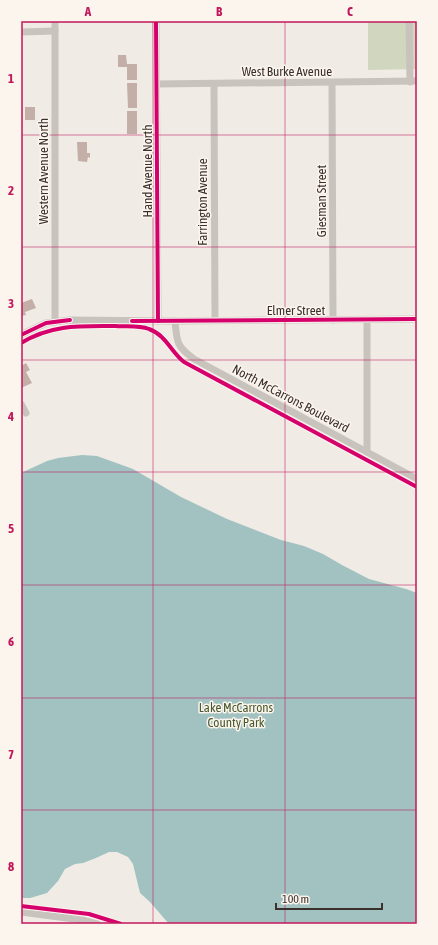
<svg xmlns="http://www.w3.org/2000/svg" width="438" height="945" viewBox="0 0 438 945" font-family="'Asap Condensed',sans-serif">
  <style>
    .green { fill: #d1d6bf }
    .water { fill: #a1c2c1 }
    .building { fill: #c3afa7 }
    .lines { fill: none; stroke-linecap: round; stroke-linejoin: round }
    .minor { stroke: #c9c3be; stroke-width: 7 }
    .cycleway-casing { stroke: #fbf5ee; stroke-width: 6 }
    .cycleway { stroke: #d6006c; stroke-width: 4 }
    .grid { fill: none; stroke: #c2185b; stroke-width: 1; stroke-opacity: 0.55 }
    .labels { text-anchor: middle; stroke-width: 3; stroke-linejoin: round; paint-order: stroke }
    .street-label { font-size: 13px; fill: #3b302b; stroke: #fbf5ee }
    .park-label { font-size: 13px; fill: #4a5a2e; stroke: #fbf5ee }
    .neatline { fill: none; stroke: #c2185b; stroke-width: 1.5 }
    .grid-label { font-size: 13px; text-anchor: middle; font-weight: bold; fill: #c2185b }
  </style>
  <rect width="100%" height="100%" fill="#f0ebe5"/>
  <path class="green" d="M368 21H417V69L368 70Z"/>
  <path class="water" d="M82 455 97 456 133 469 181 497 227 519 281 540 304 546 323 554 342 565 369 579 406 589 417 593V924H169L150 902 140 893 133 864 128 857 117 852H109L96 858 83 863 75 864 65 869 58 881 47 893 30 898H21V473L47 461 58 458Z"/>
  <g class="building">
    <path d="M118 55H126L127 64H137V80H127V67H118Z"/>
    <path d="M127 83H137V108H128Z"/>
    <rect x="25" y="107" width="10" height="13"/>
    <rect x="127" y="111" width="10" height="23"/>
    <path d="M77 142H87V153H90V158L88 157 87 162 78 161Z"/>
    <path d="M32 299 36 308 25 312 26 315 21 316V303Z"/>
    <path d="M26 363 30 370 26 372 32 383 21 388V366Z"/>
  </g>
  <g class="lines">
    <g class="minor">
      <path d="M55 21V321"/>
      <path d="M156 21 158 321"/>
      <path d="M409 21 410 82"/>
      <path d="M21 32 55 31"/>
      <path d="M332 83 333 320"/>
      <path d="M157 84 417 81"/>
      <path d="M214 84 215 320"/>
      <path d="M175 321C177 342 176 346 194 359L417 479"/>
      <path d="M21 335 46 323 70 320 175 321 417 319"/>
      <path d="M21 404 26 413"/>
      <path d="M367 452V320"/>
      <path d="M21 912 82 920 97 924"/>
    </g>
    <defs>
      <g id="cycleway">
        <path d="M156 21 158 321"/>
        <path d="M132 321 417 319"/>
        <path d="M21 335 46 323 70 320"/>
        <path d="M21 343C52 324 81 326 116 326 126 327 139 325 149 329 166 335 171 352 184 362L417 487"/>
        <path d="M21 906 89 914 121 924"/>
      </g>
    </defs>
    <use href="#cycleway" class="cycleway-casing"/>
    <use href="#cycleway" class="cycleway"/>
  </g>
  <path class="grid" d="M153 21V924M285 21V924M21 135H417M21 247H417M21 360H417M21 472H417M21 585H417M21 698H417M21 810H417"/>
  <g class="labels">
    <g class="street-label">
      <text x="287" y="76">West Burke Avenue</text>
      <text transform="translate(43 171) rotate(-90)" y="5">Western Avenue North</text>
      <text transform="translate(147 171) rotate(-90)" y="5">Hand Avenue North</text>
      <text transform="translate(321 201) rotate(-90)" y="5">Giesman Street</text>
      <text transform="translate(202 202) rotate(-90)" y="5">Farrington Avenue</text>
      <text x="296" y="315">Elmer Street</text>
      <text transform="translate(291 398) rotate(28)" y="5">North McCarrons Boulevard</text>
    </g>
    <g class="park-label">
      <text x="236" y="712">Lake McCarrons<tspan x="236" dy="15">County Park</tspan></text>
    </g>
  </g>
  <rect width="438" height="945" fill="none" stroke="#fbf5ee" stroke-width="44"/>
  <path d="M276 903v6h106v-6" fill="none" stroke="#3b302b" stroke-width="2"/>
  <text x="282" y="903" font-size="12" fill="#3b302b" stroke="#fbf5ee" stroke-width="3" paint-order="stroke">100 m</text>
  <rect x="22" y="22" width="394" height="901" class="neatline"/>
  <g class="grid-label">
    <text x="88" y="16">A</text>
    <text x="219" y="16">B</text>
    <text x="350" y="16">C</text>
    <text x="11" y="83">1</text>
    <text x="11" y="195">2</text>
    <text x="11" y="308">3</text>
    <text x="11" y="421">4</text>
    <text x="11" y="533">5</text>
    <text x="11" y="646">6</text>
    <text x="11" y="759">7</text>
    <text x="11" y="871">8</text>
  </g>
</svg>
